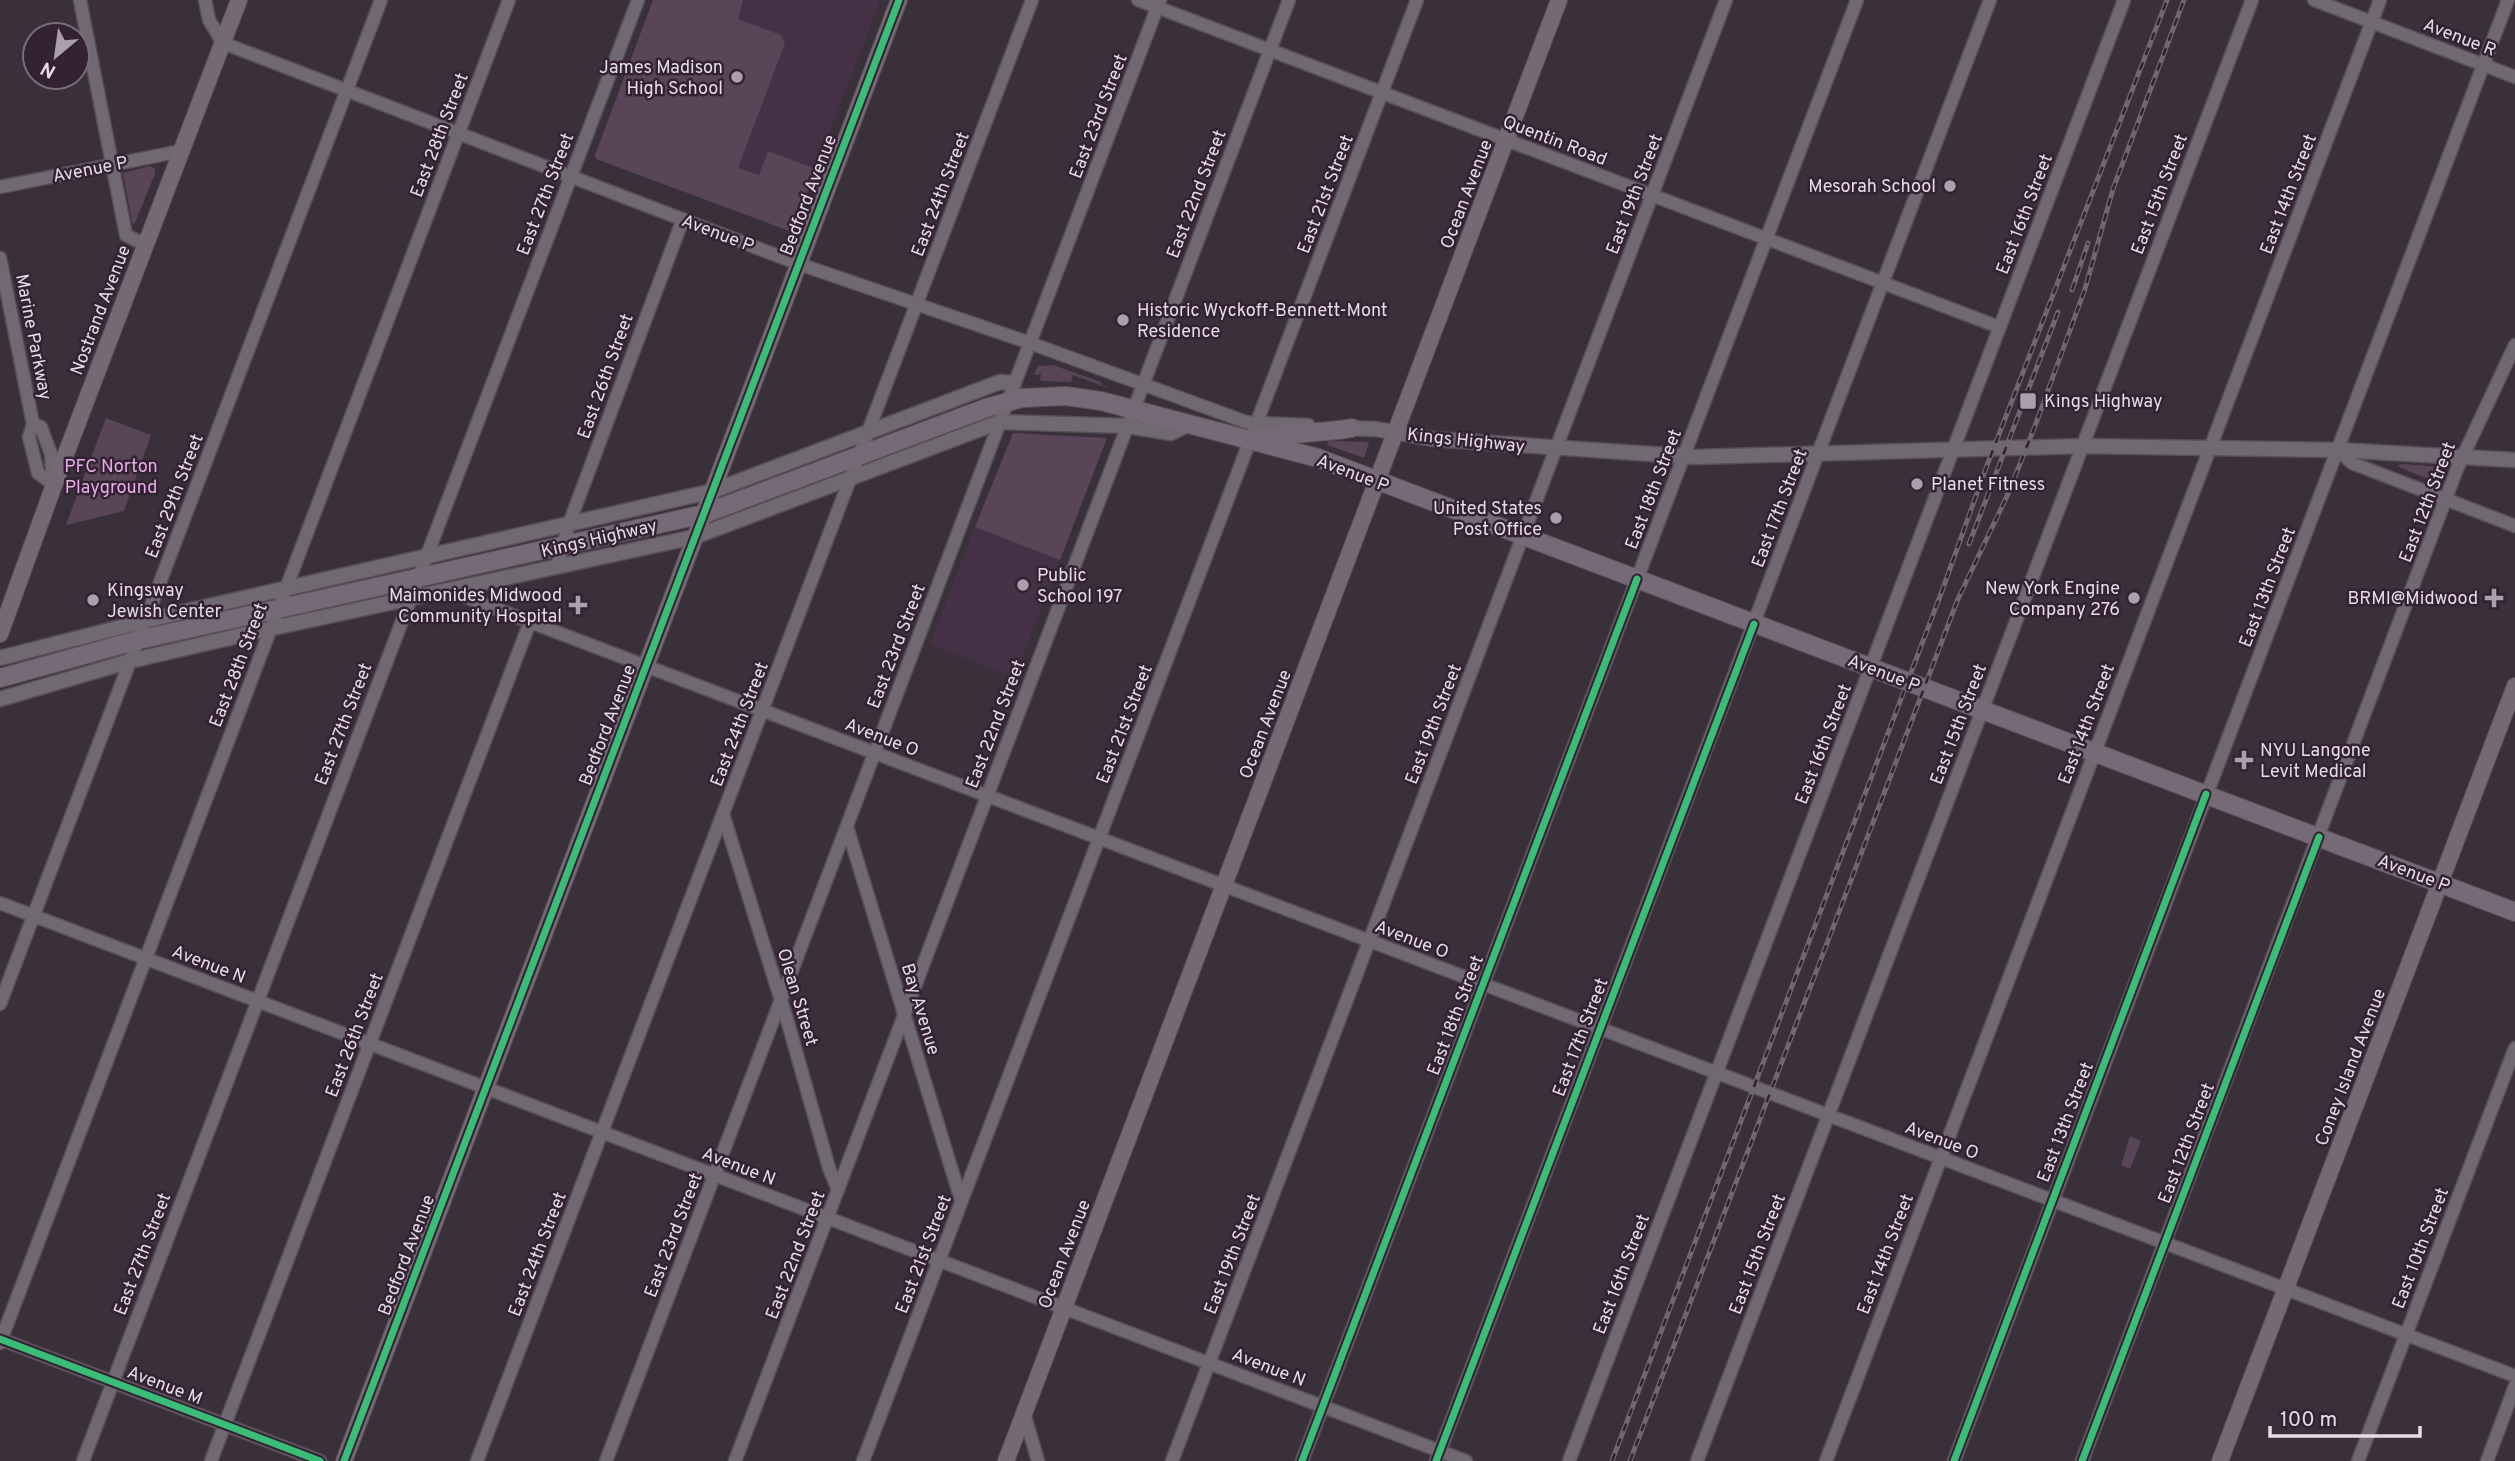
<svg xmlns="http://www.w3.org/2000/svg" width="2515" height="1461" viewBox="0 0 2515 1461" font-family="Overpass,sans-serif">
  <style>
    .built { fill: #453145 }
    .green { fill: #584557 }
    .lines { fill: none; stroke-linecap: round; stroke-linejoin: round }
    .minor-casing { stroke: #584f58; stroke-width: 15 }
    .tertiary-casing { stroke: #584f58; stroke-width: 17 }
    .secondary-casing { stroke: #584f58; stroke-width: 18 }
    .primary-casing { stroke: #584f58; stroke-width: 20 }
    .minor { stroke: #716971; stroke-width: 12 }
    .tertiary { stroke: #716971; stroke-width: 14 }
    .secondary { stroke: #746a74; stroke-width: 16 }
    .primary { stroke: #766a77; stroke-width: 18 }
    .rail-casing { stroke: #706770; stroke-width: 5 }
    .rail { stroke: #323; stroke-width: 2.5; stroke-dasharray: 8; stroke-linecap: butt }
    .cycleway-casing { stroke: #323; stroke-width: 11 }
    .cycleway { stroke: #3abd76; stroke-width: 7 }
    .poi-dot { fill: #aa9faa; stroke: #323; stroke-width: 2.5 }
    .labels { text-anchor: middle; stroke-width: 5; stroke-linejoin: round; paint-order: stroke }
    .street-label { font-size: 18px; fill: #e6dbe6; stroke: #323 }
    .poi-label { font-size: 18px; fill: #e6dbe6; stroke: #323; text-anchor: end }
    .park-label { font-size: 18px; fill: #e7aee5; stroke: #323 }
  </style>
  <rect width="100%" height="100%" fill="#3a303a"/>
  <g class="built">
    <path d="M653 0H880L792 232 594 158Z"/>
    <path d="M975 527 1060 560 1014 678 930 644Z"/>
  </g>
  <g class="green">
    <path d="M653 0H743L738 19 781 35 785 43 738 168 759 175 768 151 816 169 792 232 596 159 595 155Z"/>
    <path d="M150 166 155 169V174L134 225 132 222 123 173Z"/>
    <path d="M1053 365 1101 382V384L1108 388 1073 375 1071 382 1040 381 1041 374 1034 375 1038 366Z"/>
    <path d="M106 418 151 435 124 511 66 525Z"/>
    <path d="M1013 433 1107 438 1060 560 975 527Z"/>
    <path d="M1328 441 1369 442 1364 458 1327 445Z"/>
    <path d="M2400 464 2442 467 2438 483 2401 468 2398 466Z"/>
    <path d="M2130 1136 2141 1141 2130 1169 2121 1165Z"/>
  </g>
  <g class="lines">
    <defs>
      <g id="minor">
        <path d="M80 0 126 235 145 245"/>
        <path d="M205 0 209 20 223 43 799 264 1030 343 1246 422 1257 424"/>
        <path d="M1138 0 1999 327"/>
        <path d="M2314 0 2515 77"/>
        <path d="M0 187 181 151"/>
        <path d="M0 258 33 424 29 437 38 473 54 485"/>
        <path d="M33 424 41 427 51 454 53 483"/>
        <path d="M2338 450 2352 463 2515 526"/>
        <path d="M557 566 569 524 683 219"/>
        <path d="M457 588 466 597 530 622 2515 1376"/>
        <path d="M723 814 788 1023 829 1168 838 1190"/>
        <path d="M847 827 961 1200"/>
        <path d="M0 903 1466 1461"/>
        <path d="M0 1004 381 0"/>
        <path d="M0 1339 320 1461"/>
        <path d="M0 1343 509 0"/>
        <path d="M1024 1413 1038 1461"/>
        <path d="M83 1461 638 0"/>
        <path d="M211 1461 530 622"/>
        <path d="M477 1461 1032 0"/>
        <path d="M606 1461 1160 0"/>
        <path d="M735 1461 1289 0"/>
        <path d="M863 1461 1417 0"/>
        <path d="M1172 1461 1726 0"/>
        <path d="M1302 1461 1857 0"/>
        <path d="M1436 1461 1990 0"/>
        <path d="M1569 1461 2124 0"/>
        <path d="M1697 1461 2252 0"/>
        <path d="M1826 1461 2380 0"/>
        <path d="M1954 1461 2508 0"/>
        <path d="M2082 1461 2457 469 2515 345"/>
        <path d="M2358 1461 2515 1048"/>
        <path d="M2487 1461 2515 1386"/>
      </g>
      <g id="tertiary">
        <path d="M1257 424 1308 426"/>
        <path d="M1342 428 1376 429 1433 439 1696 457 2082 446 2338 450 2515 460"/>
        <path d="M0 658 161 617 713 491 1000 382 1014 383"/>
        <path d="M0 699 130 661 259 631 694 537 999 422 1128 426 1171 433 1187 425"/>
      </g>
      <g id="secondary">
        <path d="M0 634 54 485 239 0"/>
        <path d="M344 1461 899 0"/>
        <path d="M1006 1461 1559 0"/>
        <path d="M2220 1461 2515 686"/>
      </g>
      <g id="primary">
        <path d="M1257 440C1287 431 1321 434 1352 428"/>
        <path d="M0 678 138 640 704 514 986 408 1022 398 1066 396 1101 401 1318 458 2515 912"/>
      </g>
    </defs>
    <use href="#minor" class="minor-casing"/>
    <use href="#tertiary" class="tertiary-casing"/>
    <use href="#secondary" class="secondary-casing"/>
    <use href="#primary" class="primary-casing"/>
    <use href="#minor" class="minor"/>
    <use href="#tertiary" class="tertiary"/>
    <use href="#secondary" class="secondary"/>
    <use href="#primary" class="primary"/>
    <defs>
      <g id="rail">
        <path d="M2072 290 2088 243"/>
        <path d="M1969 544 2058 312"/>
        <path d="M1612 1461 1942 591 1986 468 2167 0"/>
        <path d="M1630 1461 1958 599 2008 494 2035 426 2085 289 2113 189 2184 0"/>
      </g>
    </defs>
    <use href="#rail" class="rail-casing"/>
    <use href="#rail" class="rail"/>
    <defs>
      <g id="cycleway">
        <path d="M0 1339 320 1461"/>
        <path d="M344 1461 899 0"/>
        <path d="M1302 1461 1637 579"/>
        <path d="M1436 1461 1754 624"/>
        <path d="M1954 1461 2206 794"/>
        <path d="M2082 1461 2319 837"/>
      </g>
    </defs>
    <use href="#cycleway" class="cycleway-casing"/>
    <use href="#cycleway" class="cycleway"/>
  </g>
  <g class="poi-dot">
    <circle cx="737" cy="77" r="7"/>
    <circle cx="1950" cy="186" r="7"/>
    <circle cx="1123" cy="320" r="7"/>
    <rect x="2019" y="392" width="18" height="18" rx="3.5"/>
    <circle cx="1917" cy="484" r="7"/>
    <circle cx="1556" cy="518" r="7"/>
    <circle cx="1023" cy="585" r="7"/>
    <circle cx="2134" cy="598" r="7"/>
    <path d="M2490.5 587.5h7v7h7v7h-7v7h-7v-7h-7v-7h7z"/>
    <circle cx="93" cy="600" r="7"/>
    <path d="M574.5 594.5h7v7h7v7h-7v7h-7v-7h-7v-7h7z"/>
    <path d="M2240.5 749.5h7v7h7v7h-7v7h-7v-7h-7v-7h7z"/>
  </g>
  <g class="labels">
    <g class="street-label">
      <text transform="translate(2460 37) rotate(21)" y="6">Avenue R</text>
      <text transform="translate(1098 116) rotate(-69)" y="6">East 23rd Street</text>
      <text transform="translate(439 135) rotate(-69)" y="6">East 28th Street</text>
      <text transform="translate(1555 140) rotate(21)" y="6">Quentin Road</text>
      <text transform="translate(90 169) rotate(-11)" y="6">Avenue P</text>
      <text transform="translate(545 194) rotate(-69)" y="6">East 27th Street</text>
      <text transform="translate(940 194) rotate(-69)" y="6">East 24th Street</text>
      <text transform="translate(1196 194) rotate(-69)" y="6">East 22nd Street</text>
      <text transform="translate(1325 194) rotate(-69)" y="6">East 21st Street</text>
      <text transform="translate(1466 194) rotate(-69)" y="6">Ocean Avenue</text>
      <text transform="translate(1634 194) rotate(-69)" y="6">East 19th Street</text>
      <text transform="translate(2159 194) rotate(-69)" y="6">East 15th Street</text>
      <text transform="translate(2288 194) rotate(-69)" y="6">East 14th Street</text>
      <text transform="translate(808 195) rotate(-69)" y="6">Bedford Avenue</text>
      <text transform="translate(2024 214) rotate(-69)" y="6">East 16th Street</text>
      <text transform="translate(718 233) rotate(21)" y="6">Avenue P</text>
      <text transform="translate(100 310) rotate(-69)" y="6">Nostrand Avenue</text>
      <text transform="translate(34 337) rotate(79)" y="6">Marine Parkway</text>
      <text transform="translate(605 376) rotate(-70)" y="6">East 26th Street</text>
      <text transform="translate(1466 440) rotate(6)" y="6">Kings Highway</text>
      <text transform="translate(1353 473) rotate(21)" y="6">Avenue P</text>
      <text transform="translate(1653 489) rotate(-69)" y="6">East 18th Street</text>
      <text transform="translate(174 496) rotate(-69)" y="6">East 29th Street</text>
      <text transform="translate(2427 502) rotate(-69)" y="6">East 12th Street</text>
      <text transform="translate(1779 508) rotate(-69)" y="6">East 17th Street</text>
      <text transform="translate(599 538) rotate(-13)" y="6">Kings Highway</text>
      <text transform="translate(2267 587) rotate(-69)" y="6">East 13th Street</text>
      <text transform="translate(896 646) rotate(-69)" y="6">East 23rd Street</text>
      <text transform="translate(238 665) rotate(-69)" y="6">East 28th Street</text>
      <text transform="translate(1884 673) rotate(21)" y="6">Avenue P</text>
      <text transform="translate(343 724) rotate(-69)" y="6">East 27th Street</text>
      <text transform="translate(739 724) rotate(-69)" y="6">East 24th Street</text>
      <text transform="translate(995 724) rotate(-69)" y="6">East 22nd Street</text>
      <text transform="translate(1124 724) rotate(-69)" y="6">East 21st Street</text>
      <text transform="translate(1265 724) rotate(-69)" y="6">Ocean Avenue</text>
      <text transform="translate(1433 724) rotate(-69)" y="6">East 19th Street</text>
      <text transform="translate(1958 724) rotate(-69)" y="6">East 15th Street</text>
      <text transform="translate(2086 724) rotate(-69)" y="6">East 14th Street</text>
      <text transform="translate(607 725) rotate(-69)" y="6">Bedford Avenue</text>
      <text transform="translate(882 737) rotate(21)" y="6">Avenue O</text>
      <text transform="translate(1823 744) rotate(-69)" y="6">East 16th Street</text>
      <text transform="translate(2414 873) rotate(21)" y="6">Avenue P</text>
      <text transform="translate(1412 939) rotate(21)" y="6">Avenue O</text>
      <text transform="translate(209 964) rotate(21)" y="6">Avenue N</text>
      <text transform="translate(798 997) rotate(73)" y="6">Olean Street</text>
      <text transform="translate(921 1009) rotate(73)" y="6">Bay Avenue</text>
      <text transform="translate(1455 1015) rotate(-69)" y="6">East 18th Street</text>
      <text transform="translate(354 1035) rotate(-69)" y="6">East 26th Street</text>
      <text transform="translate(1580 1037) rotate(-69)" y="6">East 17th Street</text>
      <text transform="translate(2350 1067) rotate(-69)" y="6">Coney Island Avenue</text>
      <text transform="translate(2065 1122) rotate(-69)" y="6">East 13th Street</text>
      <text transform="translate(1942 1140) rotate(21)" y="6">Avenue O</text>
      <text transform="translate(2186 1143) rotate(-69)" y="6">East 12th Street</text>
      <text transform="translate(739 1166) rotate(21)" y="6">Avenue N</text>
      <text transform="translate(673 1235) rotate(-69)" y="6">East 23rd Street</text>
      <text transform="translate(2420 1248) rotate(-69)" y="6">East 10th Street</text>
      <text transform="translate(142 1254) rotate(-69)" y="6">East 27th Street</text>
      <text transform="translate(537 1254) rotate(-69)" y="6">East 24th Street</text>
      <text transform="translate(923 1254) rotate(-69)" y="6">East 21st Street</text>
      <text transform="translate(1064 1254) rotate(-69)" y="6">Ocean Avenue</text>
      <text transform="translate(1232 1254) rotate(-69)" y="6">East 19th Street</text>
      <text transform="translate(1757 1254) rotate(-69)" y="6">East 15th Street</text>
      <text transform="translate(1885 1254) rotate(-69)" y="6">East 14th Street</text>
      <text transform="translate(406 1255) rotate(-69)" y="6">Bedford Avenue</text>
      <text transform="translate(795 1255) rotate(-69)" y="6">East 22nd Street</text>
      <text transform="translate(1621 1274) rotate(-69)" y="6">East 16th Street</text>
      <text transform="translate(1269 1367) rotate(21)" y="6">Avenue N</text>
      <text transform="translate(165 1385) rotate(21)" y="6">Avenue M</text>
    </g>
    <g class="poi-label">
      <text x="723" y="73">James Madison<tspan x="723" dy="21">High School</tspan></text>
      <text x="1936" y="192">Mesorah School</text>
      <text x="1137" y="316" text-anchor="start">Historic Wyckoff-Bennett-Mont<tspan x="1137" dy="21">Residence</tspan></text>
      <text x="2044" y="407" text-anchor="start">Kings Highway</text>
      <text x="1931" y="490" text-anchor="start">Planet Fitness</text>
      <text x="1542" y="514">United States<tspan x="1542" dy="21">Post Office</tspan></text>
      <text x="1037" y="581" text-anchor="start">Public<tspan x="1037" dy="21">School 197</tspan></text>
      <text x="2120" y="594">New York Engine<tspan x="2120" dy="21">Company 276</tspan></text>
      <text x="107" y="596" text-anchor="start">Kingsway<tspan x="107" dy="21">Jewish Center</tspan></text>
      <text x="562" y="601">Maimonides Midwood<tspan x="562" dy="21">Community Hospital</tspan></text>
      <text x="2478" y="604">BRMI@Midwood</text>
      <text x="2260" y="756" text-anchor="start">NYU Langone<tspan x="2260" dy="21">Levit Medical</tspan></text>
    </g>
    <g class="park-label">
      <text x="111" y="472">PFC Norton<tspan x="111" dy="21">Playground</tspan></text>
    </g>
  </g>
  <g transform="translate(56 56) rotate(209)"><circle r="33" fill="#332233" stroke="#7b6c7b" stroke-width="2"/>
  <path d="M0-5L12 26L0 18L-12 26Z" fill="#aa9faa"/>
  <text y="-10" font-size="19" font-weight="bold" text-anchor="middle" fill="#e6dbe6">N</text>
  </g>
  <path d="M2270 1426v10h150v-10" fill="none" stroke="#e6dbe6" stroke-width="3.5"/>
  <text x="2280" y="1426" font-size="21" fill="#e6dbe6" stroke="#332233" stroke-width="5" paint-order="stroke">100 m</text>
</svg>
